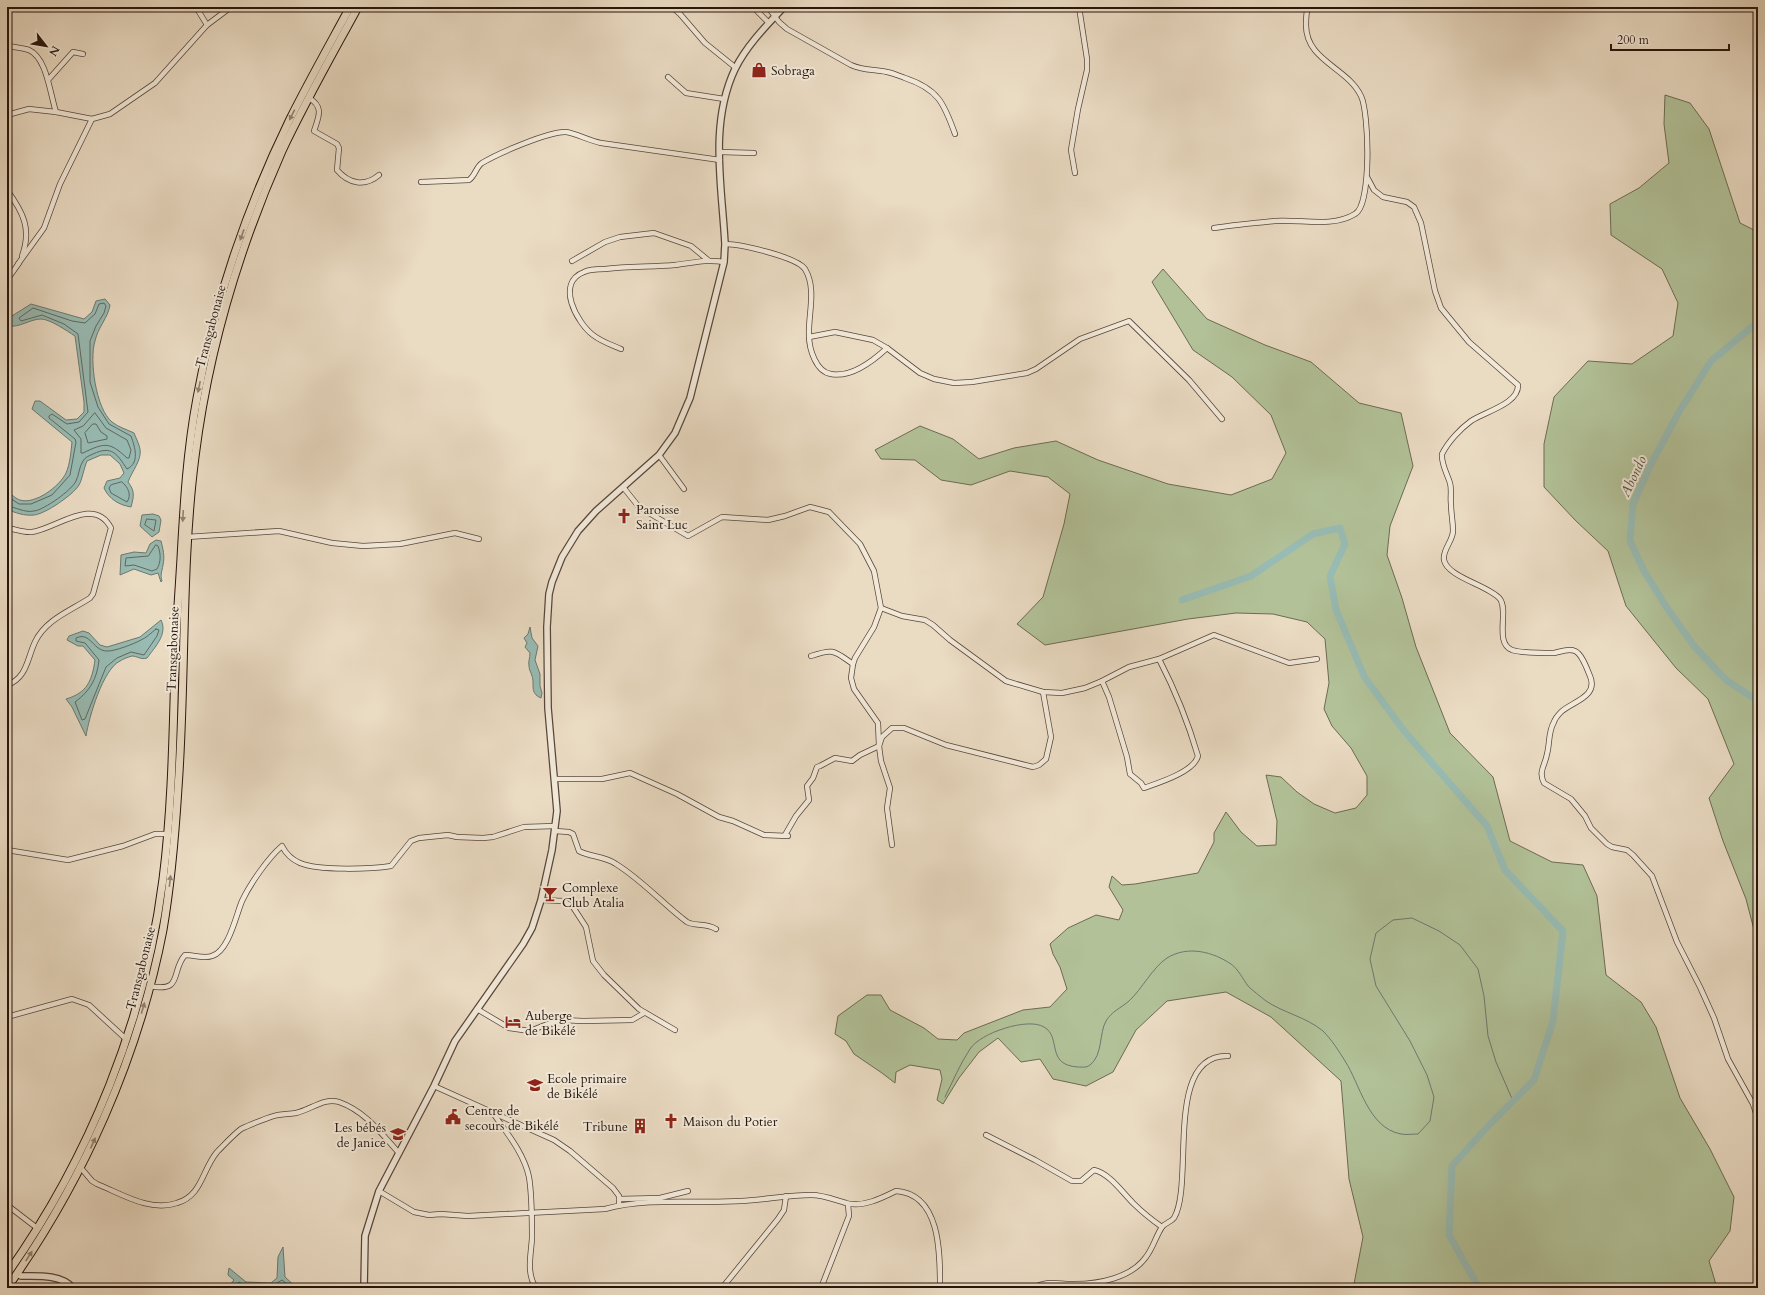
<svg xmlns="http://www.w3.org/2000/svg" width="1765" height="1295" viewBox="0 0 1765 1295" font-family="Cardo,serif">
  <style>
    .green { fill: #b2c198; stroke: #6c6b52 }
    .water { fill: #98bbb3; stroke: #6b7970 }
    .lines { fill: none; stroke-linecap: round; stroke-linejoin: round }
    .shore { stroke: #606860; stroke-width: 1 }
    .stream { stroke: #6b7970; stroke-width: 1 }
    .river { stroke: #98bbb3; stroke-width: 7 }
    .minor-casing { stroke: #58463a; stroke-width: 6 }
    .tertiary-casing { stroke: #58463a; stroke-width: 8 }
    .trunk-casing { stroke: #27150c; stroke-width: 9 }
    .minor { stroke: #f1e8d8; stroke-width: 4.5 }
    .tertiary { stroke: #f1e8d8; stroke-width: 5.5 }
    .trunk { stroke: #eadbc3; stroke-width: 7 }
    .oneway { fill: #928271 }
    .labels { text-anchor: middle; stroke-width: 4; stroke-linejoin: round; paint-order: stroke }
    .poi-label { font-size: 13px; fill: #27150c; stroke: #f1e8d8; text-anchor: start }
    .street-label { font-size: 13px; fill: #27150c; stroke: #f1e8d8 }
    .water-label { font-size: 14px; font-style: italic; fill: #4f4f46; stroke: #f1e8d8 }
  </style>
  <rect width="100%" height="100%" fill="#eadbc3"/>
  <filter id="stains"><feTurbulence type="fractalNoise" baseFrequency=".005" numOctaves="4"/><feColorMatrix values="0 0 0 0 .2 0 0 0 0 .09 0 0 0 0 .02 0 0 0 .5 -.17"/></filter>
  <radialGradient id="worn" r=".72"><stop offset=".6" stop-color="#630" stop-opacity="0"/><stop offset="1" stop-color="#630" stop-opacity=".3"/></radialGradient>
  <g class="green">
    <path d="M1665 95 1690 103 1709 129 1740 223 1758 232V945L1746 899 1723 841 1709 798 1734 764 1708 699 1676 668 1626 606 1608 551 1576 521 1544 487V444L1554 397 1588 361 1632 364 1673 336 1678 303 1662 269 1611 235 1610 204 1639 188 1669 163 1664 124Z"/>
    <path d="M1163 269 1207 319 1265 345 1311 362 1359 403 1401 413 1413 466 1390 526 1387 555 1402 598 1416 647 1450 733 1493 777 1510 841 1552 862 1583 865 1597 896 1606 975 1641 1002 1656 1027 1680 1098 1710 1149 1734 1197 1730 1231 1709 1261 1717 1288H1350L1354 1284 1363 1237 1349 1179 1341 1081 1271 1017 1226 992 1167 1001 1136 1030 1113 1072 1086 1086 1053 1079 1040 1059 1021 1062 998 1038 979 1052 959 1078 943 1104 937 1100 942 1079 940 1070 910 1065 896 1072 895 1083 882 1073 854 1054 846 1041 835 1034 838 1016 867 995H881L890 1010 924 1028 938 1039 957 1040 964 1033 1023 1010 1050 1007 1067 989 1060 967 1053 954 1050 944 1068 928 1096 915 1119 920 1123 910 1109 887 1112 876 1122 885 1135 884 1198 873 1214 842V833L1226 812 1241 832 1257 846 1276 845 1277 821 1266 775 1281 777 1297 792 1314 804 1335 813 1356 808 1367 795V776L1351 748 1332 726 1324 709 1329 683 1325 639 1307 622 1273 614 1236 613 1188 619 1045 645 1017 624 1043 597 1064 524 1070 494 1048 477 1010 471 971 485 941 480 915 460 881 459 875 450 920 426 953 439 979 459 1014 448 1056 441 1098 460 1168 484 1231 495 1272 479 1286 453 1271 415 1232 377 1193 350 1152 282Z"/>
  </g>
  <g class="water">
    <path d="M105 299 110 305C108 318 98 327 95 341 89 360 96 409 112 422 118 427 128 430 134 433 136 438 139 444 140 449 142 460 132 471 128 482 135 491 134 496 131 507 119 505 109 499 104 488L107 481 120 478 124 473 120 464 110 455H101L87 461C84 468 82 480 79 485 73 495 45 514 34 515 25 516 15 513 7 509V491C11 494 16 499 20 500 35 505 60 486 66 473 70 464 71 452 72 442L32 409 35 401H40L66 420 77 419 84 412V402L75 336C67 331 50 319 41 319 30 319 20 328 7 326V319L31 304 84 319 92 312 96 301Z"/>
    <path d="M153 514 159 516 161 520 159 532 152 537 140 526 142 515Z"/>
    <path d="M156 540 161 541C163 549 165 556 163 565 162 572 160 574 162 581L161 582 158 573 151 575 134 569 120 575 121 555 134 552 146 553 150 544Z"/>
    <path d="M161 620C168 634 155 647 147 658 141 660 137 656 132 656 128 657 123 659 120 661 103 669 89 717 86 736L72 707 66 699C87 693 92 681 95 660L83 646H78L67 640 69 636 83 631 89 633 100 645 107 647 140 637Z"/>
    <path d="M530 627 532 638 538 646 535 660 540 674V686L542 693 541 698C529 693 535 684 532 676 531 672 529 670 529 666 528 662 530 658 530 653L525 647 527 643 524 638 528 634Z"/>
    <path d="M283 1247 285 1277 297 1288H220L223 1285 229 1286 234 1280 228 1275 229 1268 246 1282 271 1283 277 1278 278 1257Z"/>
  </g>
  <g class="lines">
    <g class="shore">
      <path d="M95 413 106 428 127 440 131 450 129 458H127C109 441 104 443 83 453H81V439L74 430 83 426Z"/>
      <path d="M93 424H96L101 432 107 436V439L88 443 85 433Z"/>
      <path d="M122 482C128 487 132 495 127 502L111 493 109 488 111 485Z"/>
      <path d="M7 496 19 504H31L52 495 70 475 76 442 75 439 49 418V416L52 414 67 424 79 422 88 412 78 334 64 324 42 315 21 321 19 318 33 308 72 321 85 323 95 314 99 304 104 303 106 306 104 313 96 326 90 341V382L98 407 109 424 131 436C135 447 140 463 127 469 117 454 112 445 93 454 89 456 85 457 83 461 79 467 79 475 76 481 72 490 44 510 34 511 24 513 16 507 7 506"/>
      <path d="M147 519 156 520 154 531 145 525Z"/>
      <path d="M156 545 158 546C161 554 161 562 157 569L152 571 134 565 125 566 126 558 148 556Z"/>
      <path d="M156 629 159 630 157 636 144 655 131 652 117 658 106 667 85 719 82 720 75 702C90 691 97 679 99 660L85 643 76 641V638C91 631 93 652 108 651 115 651 134 644 141 640 146 638 151 633 156 629Z"/>
      <path d="M232 1288 239 1282 245 1286 270 1287 282 1280 292 1288"/>
    </g>
    <path class="stream" d="M945 1097C953 1081 960 1064 970 1049 980 1033 1028 1017 1044 1027 1062 1037 1045 1065 1078 1067 1082 1067 1086 1068 1090 1065 1103 1055 1099 1033 1106 1021 1112 1011 1121 1008 1129 1001 1142 989 1153 967 1167 958 1188 945 1213 952 1231 964 1238 969 1243 979 1248 986 1253 991 1260 996 1266 1001 1284 1013 1306 1017 1323 1031 1331 1039 1339 1051 1345 1061 1360 1084 1368 1128 1401 1134 1406 1135 1412 1134 1418 1134L1430 1121 1434 1097 1427 1075 1410 1041 1376 986 1370 959 1376 933 1393 920 1412 918 1439 931 1460 945 1478 969 1484 996 1488 1036 1496 1062 1513 1101"/>
    <g class="river">
      <path d="M1758 322 1711 361 1679 412 1651 464 1633 504 1630 541 1644 571 1667 608 1694 646 1726 680 1758 701"/>
      <path d="M1182 600 1251 576 1313 534 1340 528 1345 544 1330 576 1336 610 1365 678 1405 732 1487 826 1505 870 1563 931 1553 1021 1534 1080 1488 1126 1452 1166 1449 1235 1479 1288"/>
    </g>
    <defs>
      <g id="minor">
        <path d="M196 7 207 25"/>
        <path d="M672 7 680 14 705 43 736 68"/>
        <path d="M753 7 769 23"/>
        <path d="M768 7 779 22 787 29 851 65C864 71 874 69 887 72 893 73 899 76 905 78 938 89 944 103 955 134"/>
        <path d="M7 46C14 47 22 48 29 50 47 58 50 94 56 112"/>
        <path d="M668 77 686 93 724 99"/>
        <path d="M48 80 73 52 83 54"/>
        <path d="M309 98C324 107 319 116 314 131L337 144 339 148 337 170C349 184 365 187 379 175"/>
        <path d="M7 115 29 109 56 112 92 119 110 114 155 83 207 25 231 7"/>
        <path d="M720 152 754 153"/>
        <path d="M1075 173 1071 150 1078 109 1087 70V59L1079 7"/>
        <path d="M1367 177 1374 190 1383 197 1407 202 1414 207 1421 223 1435 291 1441 308 1469 342 1518 385C1519 404 1484 412 1471 421 1460 429 1448 442 1442 454 1441 464 1447 473 1450 483 1452 490 1450 497 1451 504 1451 513 1453 522 1453 531 1453 541 1442 550 1444 560 1447 577 1490 586 1500 599 1509 611 1494 643 1512 650 1521 653 1544 653 1554 653 1560 652 1568 648 1575 651 1582 654 1587 669 1590 676 1599 697 1571 702 1561 712 1558 715 1555 719 1554 722 1548 732 1550 743 1547 754 1545 766 1538 771 1544 783L1571 799 1585 816 1591 828 1607 844 1612 847 1627 850 1633 855 1652 876 1677 942 1700 987 1714 1018 1728 1059 1753 1104 1758 1119"/>
        <path d="M421 182 469 180C475 176 476 167 482 163 497 154 549 131 566 132 575 133 590 141 601 143L720 160"/>
        <path d="M7 190C23 212 32 229 22 256"/>
        <path d="M1214 228C1234 225 1254 223 1275 221 1301 219 1332 228 1355 214 1372 205 1369 112 1361 96 1347 67 1306 61 1306 25 1306 18 1306 13 1308 7"/>
        <path d="M725 244C740 244 797 257 805 269 817 289 808 314 809 335 809 349 816 372 831 374 851 378 873 361 887 348L920 373 934 379 954 383 972 382 1027 373 1036 369 1080 339 1129 321 1189 380 1222 419"/>
        <path d="M572 261 605 242 620 237 654 233 691 246 708 260"/>
        <path d="M18 264 44 228 60 184 92 119"/>
        <path d="M7 280 19 263"/>
        <path d="M809 337 835 332 873 340 887 348"/>
        <path d="M621 349C612 345 602 342 593 335 577 323 555 283 584 272 590 269 598 269 605 269 628 266 652 267 675 265 692 263 707 259 724 262"/>
        <path d="M659 455 684 489"/>
        <path d="M623 487 639 507 688 536 722 517 768 520 785 516 810 507 829 512 860 544 874 571 881 608 874 627 855 658 853 664 851 678 854 689 878 723 879 746 881 761 890 788 887 808 892 845"/>
        <path d="M7 528C15 529 24 533 32 532 56 529 94 495 111 528L93 594 90 598C70 611 45 620 35 642 27 659 27 678 7 685"/>
        <path d="M187 537 279 531 332 543 363 546 400 544 455 533 479 539"/>
        <path d="M881 608 902 616 925 620 933 625 950 640 1006 681 1043 692 1062 693 1085 688 1102 681 1129 667 1159 659 1214 635 1289 663 1317 659"/>
        <path d="M811 656C835 648 834 651 853 664"/>
        <path d="M1102 681 1109 697 1127 757 1130 774 1141 783 1144 788C1158 783 1194 772 1198 756 1188 722 1175 690 1159 659"/>
        <path d="M555 779H602L630 773 677 794 719 817 733 821 764 835 788 836"/>
        <path d="M555 831 569 832 573 834 579 851C590 857 605 856 616 864 642 880 663 904 687 922 696 927 705 922 716 929"/>
        <path d="M785 835 796 816 809 800 807 786 813 778 817 767 820 766 835 758 852 761 860 755 879 746 882 737 892 728H904L946 745 1033 767 1039 765 1046 759 1051 737 1043 692"/>
        <path d="M7 850 68 860 123 846 155 834H166"/>
        <path d="M541 900 563 901 573 907 586 927 593 961 604 975 639 1009 675 1030"/>
        <path d="M149 986C184 993 170 972 185 955 193 955 205 959 212 956 229 951 236 915 242 901 250 884 268 858 282 846 286 854 293 860 300 863 319 871 371 869 391 866L411 841 419 838 448 835 457 837 483 838 493 837 524 827 555 826"/>
        <path d="M477 1009 509 1028 530 1031 550 1023 562 1020 583 1021 632 1020 644 1013"/>
        <path d="M7 1017 72 999 89 1005 127 1040"/>
        <path d="M434 1086 554 1140 570 1151 613 1188 619 1196V1205"/>
        <path d="M493 1113C506 1132 524 1153 529 1177 532 1195 532 1219 532 1238 531 1255 526 1273 536 1288"/>
        <path d="M986 1135 1035 1160 1072 1181H1081L1094 1170C1109 1173 1122 1192 1133 1203 1142 1212 1152 1220 1162 1227"/>
        <path d="M81 1168 92 1181 97 1184C122 1194 149 1212 177 1203 202 1196 202 1170 217 1152 224 1145 233 1135 241 1129 247 1126 271 1116 278 1115 284 1114 290 1114 296 1113 310 1110 325 1097 339 1102 365 1111 381 1133 399 1153"/>
        <path d="M379 1191 414 1212 429 1215 441 1214 468 1216 605 1209C649 1197 696 1204 741 1201 765 1200 787 1195 811 1195 824 1195 835 1200 846 1203 862 1208 882 1198 896 1191 941 1194 940 1254 940 1288"/>
        <path d="M619 1199 660 1198 688 1191"/>
        <path d="M7 1205 37 1228"/>
        <path d="M722 1288 778 1219 784 1210 786 1196"/>
        <path d="M821 1288 849 1216 848 1204"/>
        <path d="M1034 1288C1047 1279 1060 1285 1075 1284 1099 1284 1131 1278 1146 1257 1153 1248 1156 1236 1162 1227 1165 1223 1171 1222 1174 1218 1195 1183 1163 1054 1228 1056"/>
      </g>
      <g id="tertiary">
        <path d="M17 1274 21 1276C37 1276 61 1274 73 1288"/>
        <path d="M364 1288 365 1236 379 1191 434 1086 455 1041 523 944 532 928 541 900 552 850 557 811 548 708 547 627 549 594 552 582 562 557 578 531 596 511 659 455 675 433 690 398 724 262 725 244C722 186 709 124 735 69 747 45 766 26 784 7"/>
      </g>
      <g id="trunk">
        <path d="M7 1274C90 1157 145 1021 163 879 172 808 173 736 175 665 176 629 179 593 181 558 184 504 187 451 197 398 214 303 248 205 290 119 309 81 330 44 350 7"/>
        <path d="M7 1288C83 1181 138 1059 163 930 171 883 175 836 178 788 186 678 181 566 195 457 208 352 239 248 282 151 305 102 332 55 358 7"/>
      </g>
    </defs>
    <use href="#minor" class="minor-casing"/>
    <use href="#tertiary" class="tertiary-casing"/>
    <use href="#trunk" class="trunk-casing"/>
    <use href="#minor" class="minor"/>
    <use href="#tertiary" class="tertiary"/>
    <use href="#trunk" class="trunk"/>
  </g>
  <defs><path id="oneway-solid" d="M-6-.8H1V-3.2L6.5 0L1 3.2V.8H-6Z"/></defs>
  <g class="oneway">
    <use href="#oneway-solid" transform="translate(292 115) rotate(117)"/>
    <use href="#oneway-solid" transform="translate(242 235) rotate(110)"/>
    <use href="#oneway-solid" transform="translate(199 387) rotate(102)"/>
    <use href="#oneway-solid" transform="translate(183 516) rotate(93)"/>
    <use href="#oneway-solid" transform="translate(170 881) rotate(-83)"/>
    <use href="#oneway-solid" transform="translate(143 1008) rotate(-74)"/>
    <use href="#oneway-solid" transform="translate(93 1143) rotate(-66)"/>
    <use href="#oneway-solid" transform="translate(29 1256) rotate(-57)"/>
  </g>
  <defs>
    <symbol id="shop-bare" viewBox="-9 -9 18 18"><path d="M-5-2.5h2.3a2.7 3.5 0 0 1 5.4 0H5L5.5 6h-11ZM-1.5-2.5h3a1.5 2.3 0 0 0-3 0Z" fill="#8f2418" stroke="#f1e8d8" stroke-width="2.5" paint-order="stroke"/></symbol>
    <symbol id="church-bare" viewBox="-9 -9 18 18"><path d="M-1.2-6h2.4v3.5h3.3v2.4h-3.3V6h-2.4V-.1h-3.3v-2.4h3.3Z" fill="#8f2418" stroke="#f1e8d8" stroke-width="2.5" paint-order="stroke"/></symbol>
    <symbol id="bar-bare" viewBox="-9 -9 18 18"><path d="M-6-5H6L.8 .8V4.5H3.5V6h-7V4.5H-.8V.8Z" fill="#8f2418" stroke="#f1e8d8" stroke-width="2.5" paint-order="stroke"/></symbol>
    <symbol id="hotel-bare" viewBox="-9 -9 18 18"><path d="M-6-4.5h1.5V1H6V5H4.5V3h-9V5H-6ZM-4 0a1.8 1.8 0 1 1 3.6 0ZM.5 0V-2.5h3Q6-2.5 6 0Z" fill="#8f2418" stroke="#f1e8d8" stroke-width="2.5" paint-order="stroke"/></symbol>
    <symbol id="school-bare" viewBox="-9 -9 18 18"><path d="M0-5L7-2L0 1L-7-2ZM-4 1L0 2.5L4 1V4Q0 6-4 4Z" fill="#8f2418" stroke="#f1e8d8" stroke-width="2.5" paint-order="stroke"/></symbol>
    <symbol id="civic-bare" viewBox="-9 -9 18 18"><path d="M-.6-6.5H3V-4.5H.6V-3L4-1V1h2V6H-6V1h2V-1L-.6-3ZM-1.2 2.5V6h2.4V2.5Z" fill="#8f2418" stroke="#f1e8d8" stroke-width="2.5" paint-order="stroke"/></symbol>
    <symbol id="building-bare" viewBox="-9 -9 18 18"><path d="M-4-6H4V6H1V3H-1V6H-4ZM-2.5-4.3h1.7v1.8h-1.7ZM.8-4.3h1.7v1.8H.8ZM-2.5-1h1.7V.8h-1.7ZM.8-1h1.7V.8H.8Z" fill="#8f2418" stroke="#f1e8d8" stroke-width="2.5" paint-order="stroke"/></symbol>
  </defs>
  <g fill-rule="evenodd">
    <use href="#shop-bare" x="748" y="59" width="22" height="22"/>
    <use href="#church-bare" x="613" y="505" width="22" height="22"/>
    <use href="#bar-bare" x="539" y="883" width="22" height="22"/>
    <use href="#hotel-bare" x="502" y="1011" width="22" height="22"/>
    <use href="#school-bare" x="524" y="1074" width="22" height="22"/>
    <use href="#civic-bare" x="442" y="1106" width="22" height="22"/>
    <use href="#church-bare" x="660" y="1110" width="22" height="22"/>
    <use href="#building-bare" x="629" y="1115" width="22" height="22"/>
    <use href="#school-bare" x="387" y="1123" width="22" height="22"/>
  </g>
  <g class="labels">
    <g class="poi-label">
      <text x="771" y="75">Sobraga</text>
      <text x="636" y="514">Paroisse<tspan x="636" dy="15">Saint Luc</tspan></text>
      <text x="562" y="892">Complexe<tspan x="562" dy="15">Club Atalia</tspan></text>
      <text x="525" y="1020">Auberge<tspan x="525" dy="15">de Bikélé</tspan></text>
      <text x="547" y="1083">Ecole primaire<tspan x="547" dy="15">de Bikélé</tspan></text>
      <text x="465" y="1115">Centre de<tspan x="465" dy="15">secours de Bikélé</tspan></text>
      <text x="683" y="1126">Maison du Potier</text>
      <text x="628" y="1131" text-anchor="end">Tribune</text>
      <text x="386" y="1132" text-anchor="end">Les bébés<tspan x="386" dy="15">de Janice</tspan></text>
    </g>
    <g class="street-label">
      <text transform="translate(210 326) rotate(-75)" y="5">Transgabonaise</text>
      <text transform="translate(172 649) rotate(-88)" y="5">Transgabonaise</text>
      <text transform="translate(140 968) rotate(-76)" y="5">Transgabonaise</text>
    </g>
    <g class="water-label">
      <text transform="translate(1633 476) rotate(-65)" y="5">Abondo</text>
    </g>
  </g>
  <rect width="1765" height="1295" fill="none" stroke="#eadbc3" stroke-width="24"/>
  <rect x="8" y="8" width="1749" height="1279" fill="none" stroke="#27150c" stroke-width="2"/>
  <rect x="12" y="12" width="1741" height="1271" fill="none" stroke="#27150c"/>
  <g transform="translate(46 46) rotate(121)" stroke="#f1e8d8" stroke-width="3" paint-order="stroke">
  <path d="M0-3L7 15L0 10L-7 15Z" fill="#27150c"/>
  <text y="-6" font-size="11" font-weight="bold" text-anchor="middle" fill="#27150c">N</text>
  </g>
  <path d="M1611 44v6h118v-6" fill="none" stroke="#27150c" stroke-width="2"/>
  <text x="1617" y="44" font-size="12" fill="#27150c" stroke="#f1e8d8" stroke-width="3" paint-order="stroke">200 m</text>
  <rect width="100%" height="100%" filter="url(#stains)"/>
  <rect width="100%" height="100%" fill="url(#worn)"/>
</svg>
